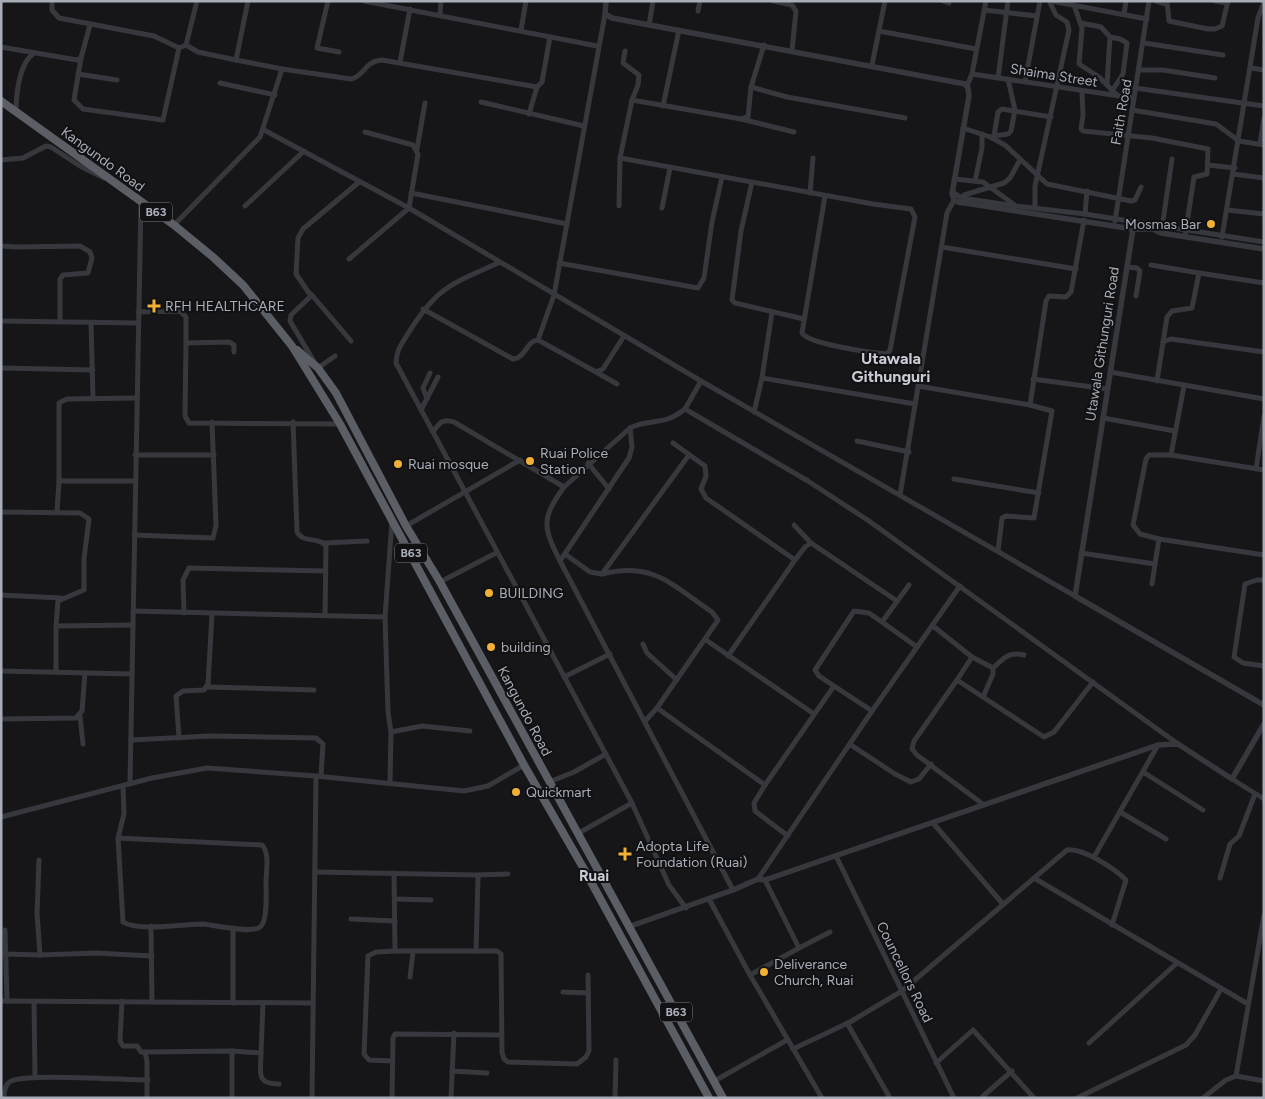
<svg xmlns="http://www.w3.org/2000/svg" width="1265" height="1099" viewBox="0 0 1265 1099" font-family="Figtree,sans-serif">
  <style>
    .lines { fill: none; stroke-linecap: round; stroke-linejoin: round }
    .minor { stroke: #37383d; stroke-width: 5 }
    .tertiary { stroke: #37383d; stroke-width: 5.5 }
    .trunk { stroke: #5b5e65; stroke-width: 8 }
    .poi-dot { fill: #f2b134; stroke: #111113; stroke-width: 2 }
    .labels { text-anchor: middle; stroke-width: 4; stroke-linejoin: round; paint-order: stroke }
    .shield { fill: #111113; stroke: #7b7e86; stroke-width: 1 }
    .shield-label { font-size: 12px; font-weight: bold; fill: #a8adb8 }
    .street-label { font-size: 14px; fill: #a8adb8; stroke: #111113 }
    .poi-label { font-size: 14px; fill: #a8adb8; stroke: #111113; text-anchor: start }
    .neighbourhood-label { font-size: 15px; font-weight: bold; fill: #c9ccd4; stroke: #111113 }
    .quarter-label { font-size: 16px; font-weight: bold; fill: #c9ccd4; stroke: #111113 }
  </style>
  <rect width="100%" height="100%" fill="#161618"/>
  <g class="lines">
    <g class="minor">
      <path d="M52 1V10L59 18 154 36 179 48 186 45 198 52 236 60"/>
      <path d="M328 1 317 48 339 52"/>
      <path d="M364 1 597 46"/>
      <path d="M773 1 792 5 796 11 792 50"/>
      <path d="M943 1 949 3"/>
      <path d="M1051 1 1147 19"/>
      <path d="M1156 1 1166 4"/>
      <path d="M1167 1 1169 21 1208 29H1215L1222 26 1228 1"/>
      <path d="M1215 1 1228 3"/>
      <path d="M1074 5 1082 28 1079 64 1099 77 1117 95"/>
      <path d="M984 10 1037 16"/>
      <path d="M698 11 700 1"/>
      <path d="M1124 14 1126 1"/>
      <path d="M440 15 441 1"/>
      <path d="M1081 23 1101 27 1110 37 1107 84"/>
      <path d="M90 25 81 58 74 100 83 109 163 120 179 48"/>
      <path d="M649 25 653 1"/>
      <path d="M521 30 526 1"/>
      <path d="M879 31 976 49"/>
      <path d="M1110 37 1120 39 1127 43 1123 74 1112 91"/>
      <path d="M1144 43 1223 55"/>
      <path d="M186 45 197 1"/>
      <path d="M1 47 77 60 81 58"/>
      <path d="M625 51 623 63 639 75 638 85 632 100"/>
      <path d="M400 62 410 9"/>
      <path d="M872 65 885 1"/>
      <path d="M1251 68 1264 70"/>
      <path d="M282 69 351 79C365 76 364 61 382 60L537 87 542 82 550 37"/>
      <path d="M1140 70H1163L1215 78"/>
      <path d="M78 74 117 80"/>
      <path d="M972 74 1133 98"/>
      <path d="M998 78 1008 1"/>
      <path d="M1025 82 1040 1"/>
      <path d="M220 83 275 95"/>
      <path d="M967 86 972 74 986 1"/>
      <path d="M751 87 787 97 905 118"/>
      <path d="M1135 88 1264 106"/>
      <path d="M1082 92 1083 115 1081 129 1083 131 1152 138 1208 149 1207 174 1194 177 1185 236"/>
      <path d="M481 102 584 126"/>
      <path d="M663 106 679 30"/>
      <path d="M1132 110 1216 124 1239 141 1264 145"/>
      <path d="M16 112C16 95 19 63 34 53"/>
      <path d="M529 114 537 87"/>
      <path d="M741 119 748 117 751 87 764 45"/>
      <path d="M963 128 990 137 1005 145 1047 184 1131 201 1135 200 1141 187"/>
      <path d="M264 130 409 208 701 381 1075 596"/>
      <path d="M993 136 1008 134 1011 131 1015 110 1008 79"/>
      <path d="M994 136 998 112 1002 109 1051 117"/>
      <path d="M1260 144 1264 118"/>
      <path d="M417 149 425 103"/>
      <path d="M620 158 873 204 911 209 915 217 890 350 887 354C873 353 808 344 802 333L825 196"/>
      <path d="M1 160 23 158 46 146 51 147 80 166 104 178"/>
      <path d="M1208 165 1235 168"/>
      <path d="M1233 174 1264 178"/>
      <path d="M954 179 983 182 1016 206 1085 214 1264 242"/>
      <path d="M975 181 982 148V134"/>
      <path d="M752 182 741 231 732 300 735 303 804 319"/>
      <path d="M952 192 962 198 1015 206"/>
      <path d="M411 193 567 224"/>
      <path d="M810 193 813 158"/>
      <path d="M960 203 964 195 1004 183 1010 178 1020 160"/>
      <path d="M245 206 304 151"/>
      <path d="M619 206 620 158 632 100 741 119 794 132"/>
      <path d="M662 208 670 168"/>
      <path d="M1035 208V186L1069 30 1067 22 1056 15 1049 1"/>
      <path d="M1227 210 1264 214"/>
      <path d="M1085 214 1087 191"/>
      <path d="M1115 221 1149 1"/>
      <path d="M174 225 260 137 282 69 236 60 248 1"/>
      <path d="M1162 228 1172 159"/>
      <path d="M1222 237 1258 18 1264 2"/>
      <path d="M1 246 17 247 80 246 90 252 92 258 88 273 63 275 60 279V322"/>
      <path d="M942 247 1076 269"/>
      <path d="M349 259 409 208 418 154 413 145 365 132"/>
      <path d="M498 263C452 284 438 286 409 332 403 342 396 350 396 363L632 803 669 885 686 908"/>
      <path d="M559 263 698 288 704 278 712 222 722 177"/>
      <path d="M1151 265 1199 273 1192 308 1172 311 1167 317 1157 381"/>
      <path d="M1127 267 1137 268 1140 271 1136 296"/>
      <path d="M1199 273 1264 283"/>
      <path d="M311 294 351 341"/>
      <path d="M423 309 513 359C526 358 526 341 538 340L596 372 603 369 624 336"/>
      <path d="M138 312 180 311 186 317V343"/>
      <path d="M1 321 137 323"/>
      <path d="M91 322 93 399"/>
      <path d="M538 340 554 295 605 14"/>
      <path d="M1163 342 1171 339 1264 352"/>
      <path d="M234 352V345L229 342 186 343 185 416 189 423 340 424"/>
      <path d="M335 356 318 368 290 321 291 315 311 296 296 274 298 238 303 229 359 182"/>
      <path d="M1 368 93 370"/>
      <path d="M596 372 617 384"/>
      <path d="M1110 372 1264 399"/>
      <path d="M762 378 772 312"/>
      <path d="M1033 379 1107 389"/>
      <path d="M701 381 685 409 808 481 869 521 1178 744"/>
      <path d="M918 386 1030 405 1046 301 1049 296 1066 297 1071 292 1084 220"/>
      <path d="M427 399 423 388 430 373"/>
      <path d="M685 409C661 428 651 417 630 428L632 447 629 458 560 561 733 890"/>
      <path d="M421 410 438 377"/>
      <path d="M754 412 762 378 915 404"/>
      <path d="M1103 418 1175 431"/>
      <path d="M293 422 297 532C304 544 318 536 326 546L325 616"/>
      <path d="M433 432C439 423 443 418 454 422L564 487 630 428"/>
      <path d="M857 441 909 452"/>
      <path d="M673 443 705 466 706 476 701 489 706 498 795 560"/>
      <path d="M135 455H214"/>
      <path d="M1171 455 1184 386"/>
      <path d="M588 463 609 489"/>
      <path d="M1256 469 1264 416"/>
      <path d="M954 479 1039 493"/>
      <path d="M59 481V403L67 399 136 398"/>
      <path d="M900 495 947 213 954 200"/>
      <path d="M1 512 80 513 89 519 84 559V590L58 601 56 626 133 625"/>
      <path d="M57 512 59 481H135"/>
      <path d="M392 521 385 617 388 712 391 732 422 726 470 731"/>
      <path d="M794 525 811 543"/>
      <path d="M406 526 520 460"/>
      <path d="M134 535 213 538 216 525 212 422"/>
      <path d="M1159 539 1264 555"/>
      <path d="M324 543 367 541"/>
      <path d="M998 551 1002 518 1006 516 1034 518 1052 411 1030 405"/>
      <path d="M1081 553 1155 564 1159 539 1140 534 1133 525 1146 459 1149 455H1171L1264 470"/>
      <path d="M565 554 590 572 602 574 689 455"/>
      <path d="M560 561C543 527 541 519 564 487"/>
      <path d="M602 574C653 561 672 585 712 612L718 620 657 708 645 721"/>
      <path d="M1264 580H1257L1245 584 1234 657 1243 663 1264 666"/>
      <path d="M440 582 496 553"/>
      <path d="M1152 584 1155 564"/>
      <path d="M909 585 882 622 917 647"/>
      <path d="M1 595 61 598"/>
      <path d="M133 611 385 617"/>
      <path d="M184 613 183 580 189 568 326 571"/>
      <path d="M933 626 972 657 957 680 1044 737 1054 732 1093 682"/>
      <path d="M706 640 814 714"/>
      <path d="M643 644 647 653 677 680"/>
      <path d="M728 656 795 560 805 547 811 543 897 601"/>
      <path d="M972 657 993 668V674L983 697"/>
      <path d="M993 668C1004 658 1009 651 1024 655"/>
      <path d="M1 671 132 674"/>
      <path d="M56 672V626"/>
      <path d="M564 677 610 654"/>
      <path d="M957 680 914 741 912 749 917 755 984 805"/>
      <path d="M207 687 314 690"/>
      <path d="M657 708 765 785 834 686"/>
      <path d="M872 711 819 676 815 670 854 611 869 613 882 622"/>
      <path d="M80 716 83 744"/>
      <path d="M1 719 76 718 82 711 85 673"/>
      <path d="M179 738 176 696 183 691 204 690 208 684 212 614"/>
      <path d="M131 740 210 736 316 738 323 744 321 776"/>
      <path d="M851 745 895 774 911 782 919 779 931 764"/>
      <path d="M1143 772 1203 810"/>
      <path d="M1232 779 1264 799"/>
      <path d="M549 782 574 772 606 754"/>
      <path d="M390 783 391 732"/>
      <path d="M130 784 141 201"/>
      <path d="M765 785 754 803 755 811 788 836"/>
      <path d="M1120 812 1166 839"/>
      <path d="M1 817 152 778 207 768 316 776 464 791 488 786 524 765"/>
      <path d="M933 823 1002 903"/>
      <path d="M577 834 632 803"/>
      <path d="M118 838 262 845C270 853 266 871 266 882 266 891 268 922 260 927 251 934 215 925 203 924 183 924 139 932 123 922L118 838 124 814 123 786"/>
      <path d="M836 856 954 1098"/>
      <path d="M1094 857 1158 745"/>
      <path d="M39 860 37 913 40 955"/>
      <path d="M316 872 476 875 478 877 476 951"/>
      <path d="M394 873 395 951H497L501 954 502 1052 504 1059 508 1062 577 1064 586 1057 589 1051 588 975"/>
      <path d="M476 875 508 874"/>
      <path d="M1034 878 1248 1004"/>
      <path d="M1220 878 1230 844 1239 836 1255 794"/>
      <path d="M758 879 872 711 960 586"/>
      <path d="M765 880 799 948 750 975 822 1098"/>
      <path d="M395 899 431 900"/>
      <path d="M709 899 750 975"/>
      <path d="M351 919 395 921"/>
      <path d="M151 926 152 1002"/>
      <path d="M5 930 7 1001"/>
      <path d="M799 948 830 932"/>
      <path d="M5 954 40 955 96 953 152 956"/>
      <path d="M410 977 413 952"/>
      <path d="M563 992 588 993"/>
      <path d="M1 1001 313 1003"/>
      <path d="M34 1001 35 1078"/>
      <path d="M122 1001 120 1041 123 1046H137L141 1052H145L147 1061V1098"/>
      <path d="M233 1003V928"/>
      <path d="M847 1023 890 1098"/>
      <path d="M1089 1043 1177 963"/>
      <path d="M793 1049 850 1022 902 991 1067 850C1083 848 1114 868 1126 880L1112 925"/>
      <path d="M232 1051 261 1053 263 1003"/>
      <path d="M145 1052 232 1051V1098"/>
      <path d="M261 1053C261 1072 255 1084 279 1084"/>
      <path d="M392 1061 369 1060 364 1054 368 956 376 952 395 951"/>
      <path d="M936 1063 973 1030 1034 1098"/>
      <path d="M452 1071 487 1073"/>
      <path d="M1236 1076 1264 1081"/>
      <path d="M718 1079 787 1040"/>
      <path d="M983 1096 1012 1071"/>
      <path d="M4 1098C4 1091 5 1084 11 1081 27 1073 124 1080 148 1080"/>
      <path d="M312 1098 316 776"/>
      <path d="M392 1098 393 1038 395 1034 502 1035"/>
      <path d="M451 1098 454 1033"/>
      <path d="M615 1098 616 1060"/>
      <path d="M1077 1098 1186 1045 1195 1035 1221 989"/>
      <path d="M1203 1098 1226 1080 1236 1076 1264 915"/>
    </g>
    <g class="tertiary">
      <path d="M606 1 605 14 612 18 965 84 968 88 969 96 952 194 954 200 958 202 1133 229H1153L1161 233 1264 249"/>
      <path d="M1133 229 1075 596 1264 705"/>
      <path d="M628 927 733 890 758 879 765 880 1158 745 1178 744 1232 779 1264 724"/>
    </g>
    <g class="trunk">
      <path d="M1 101 174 225 213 257 243 285 292 346 340 424 524 765 584 869 709 1098"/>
      <path d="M297 350 318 368 336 393 406 526 440 582 723 1098"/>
    </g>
  </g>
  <g class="poi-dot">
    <circle cx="1211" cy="224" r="5"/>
    <path d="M151.5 298.5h5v5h5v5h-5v5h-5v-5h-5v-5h5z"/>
    <circle cx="530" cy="461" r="5"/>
    <circle cx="398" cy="464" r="5"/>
    <circle cx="489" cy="593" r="5"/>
    <circle cx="491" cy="647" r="5"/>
    <circle cx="516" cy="792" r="5"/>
    <path d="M622.5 846.5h5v5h5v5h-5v5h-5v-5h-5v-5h5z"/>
    <circle cx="764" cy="972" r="5"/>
  </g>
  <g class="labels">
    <g class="shield">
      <rect x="140" y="202.5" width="32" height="19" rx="4"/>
      <rect x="395" y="543.5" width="32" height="19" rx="4"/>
      <rect x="660" y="1002.5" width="32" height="19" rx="4"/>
    </g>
    <g class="shield-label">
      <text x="156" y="216">B63</text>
      <text x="411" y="557">B63</text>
      <text x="676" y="1016">B63</text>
    </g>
    <g class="street-label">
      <text transform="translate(1054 75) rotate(9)" y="5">Shaima Street</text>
      <text transform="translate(1121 112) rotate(-80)" y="5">Faith Road</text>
      <text transform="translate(103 159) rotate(36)" y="5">Kangundo Road</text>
      <text transform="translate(1102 344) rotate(-81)" y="5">Utawala Githunguri Road</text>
      <text transform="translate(525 711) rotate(62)" y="5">Kangundo Road</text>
      <text transform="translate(905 972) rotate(64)" y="5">Councellors Road</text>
    </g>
    <g class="poi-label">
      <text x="1201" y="229" text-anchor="end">Mosmas Bar</text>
      <text x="165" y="311">RFH HEALTHCARE</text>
      <text x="540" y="458">Ruai Police<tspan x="540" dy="16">Station</tspan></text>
      <text x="408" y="469">Ruai mosque</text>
      <text x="499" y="598">BUILDING</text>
      <text x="501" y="652">building</text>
      <text x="526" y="797">Quickmart</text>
      <text x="636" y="851">Adopta Life<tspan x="636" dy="16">Foundation (Ruai)</tspan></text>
      <text x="774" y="969">Deliverance<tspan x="774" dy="16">Church, Ruai</tspan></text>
    </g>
    <g class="neighbourhood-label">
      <text x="594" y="881">Ruai</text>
    </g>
    <g class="quarter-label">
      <text x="891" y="364">Utawala<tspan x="891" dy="18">Githunguri</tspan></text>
    </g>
  </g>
  <rect width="1265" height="1099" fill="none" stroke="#a8adb8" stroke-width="5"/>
</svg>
